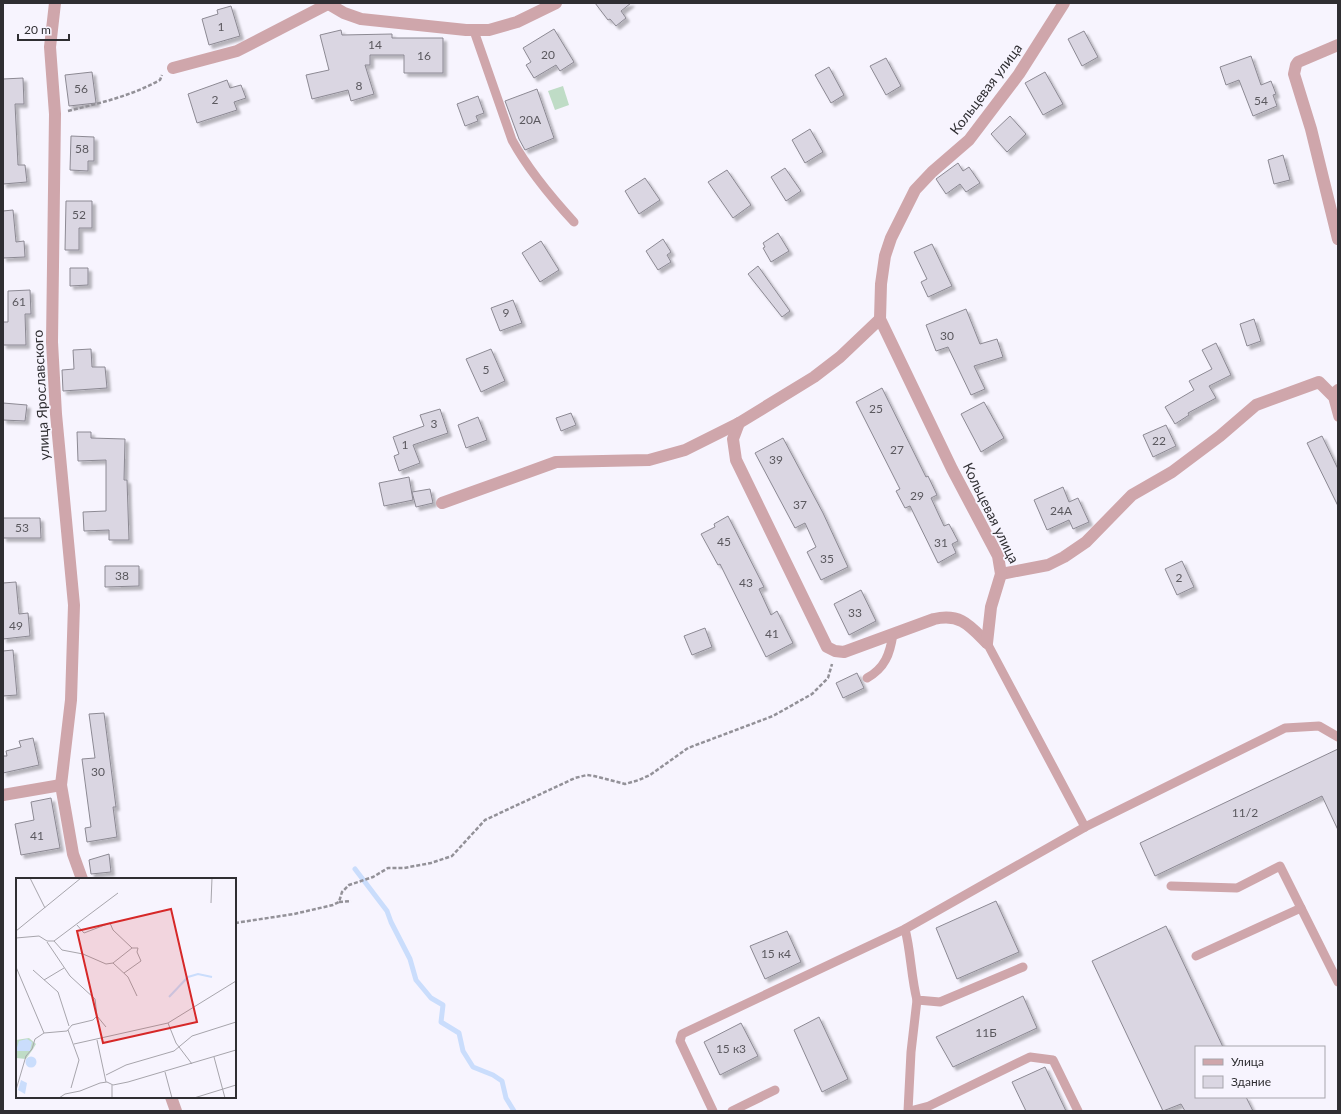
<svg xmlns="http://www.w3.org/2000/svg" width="1341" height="1114" viewBox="0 0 1341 1114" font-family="Lato,sans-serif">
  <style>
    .green { fill: #bfdcc6 }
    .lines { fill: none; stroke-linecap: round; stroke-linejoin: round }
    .stream { stroke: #caddfc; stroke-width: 5 }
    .building { fill: #dad6e2; stroke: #8c8993; filter: url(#shadow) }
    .path { stroke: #939198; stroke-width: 2.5; stroke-dasharray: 4 2; stroke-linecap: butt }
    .service { stroke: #cfa6ab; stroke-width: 9 }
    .minor { stroke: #cfa6ab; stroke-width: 12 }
    .labels { text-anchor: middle; stroke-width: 3.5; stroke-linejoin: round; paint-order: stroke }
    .number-label { font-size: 12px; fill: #5a585e }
    .street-label { font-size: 14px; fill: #2f2e32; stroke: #f7f4fe }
    .inset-river { fill: none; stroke: #caddfc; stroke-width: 2 }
    .inset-road { fill: none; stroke: #a7a5ac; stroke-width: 1 }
    .view { fill: #d62828; fill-opacity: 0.15; stroke: #d62828; stroke-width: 2 }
    .inset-edge { fill: none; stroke: #2f2e32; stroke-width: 2 }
  </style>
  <defs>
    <filter id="shadow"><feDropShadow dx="3.5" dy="3.5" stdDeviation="1" flood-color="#0004"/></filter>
  </defs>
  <rect width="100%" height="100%" fill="#f7f4fe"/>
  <path class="green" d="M563 86 569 105 555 110 548 91Z"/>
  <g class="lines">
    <path class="stream" d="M355 869 387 911 391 922 410 959 416 980 431 998 443 1005 441 1022 459 1033 463 1051 473 1067 493 1075 502 1081 506 1098 514 1111"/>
  </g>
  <g class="building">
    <path d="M595 3H631L621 11 626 18 616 26 610 19 608 20Z"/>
    <path d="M231 6 240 36 209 45 202 19 218 14 217 10Z"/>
    <path d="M554 29 574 62 560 71 556 65 534 78 526 65 531 62 523 48Z"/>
    <path d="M341 30 342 35 392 34V38H443V73H404V55H370V65H365L374 94 351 101 348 90 312 99 306 75 329 70 320 35Z"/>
    <path d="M1084 31 1098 57 1082 66 1068 39Z"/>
    <path d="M1251 56 1261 85 1271 81 1276 94 1273 95 1277 106 1253 116 1239 80 1226 85 1220 67Z"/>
    <path d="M886 58 901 86 886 95 870 66Z"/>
    <path d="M829 67 844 95 831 103 815 75Z"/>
    <path d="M92 72 96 103 69 106 65 75Z"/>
    <path d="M1045 72 1063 104 1043 115 1025 83Z"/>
    <path d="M23 78 24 104H15L18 165H25L27 182 3 184V79Z"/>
    <path d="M227 80 230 88 241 85 246 98 234 102 237 110 197 123 188 94Z"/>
    <path d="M537 89 554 138 525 150 519 139 505 101Z"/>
    <path d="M478 96 484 113 476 116 478 121 465 126 457 104Z"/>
    <path d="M1010 116 1026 134 1007 152 991 134Z"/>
    <path d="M810 129 823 152 805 163 792 140Z"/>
    <path d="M71 136 94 137V161H88V171L70 170Z"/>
    <path d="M1283 155 1290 180 1274 184 1268 160Z"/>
    <path d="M958 163 963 171 969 167 980 183 966 192 960 184 946 194 936 179Z"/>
    <path d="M785 168 801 191 786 201 771 177Z"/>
    <path d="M727 170 751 205 733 218 708 182Z"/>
    <path d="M645 178 660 200 639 214 625 191Z"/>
    <path d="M66 201H92V228H79V250H65Z"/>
    <path d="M13 210 16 242 24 241 25 257 3 258V211Z"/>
    <path d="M778 233 789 251 771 262 763 248 765 247 763 243Z"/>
    <path d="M663 239 671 252 667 255 671 262 658 270 646 251Z"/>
    <path d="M541 241 559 270 540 282 522 253Z"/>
    <path d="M932 244 952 286 928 297 921 282 927 279 914 252Z"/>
    <path d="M758 266 790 311 782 317 748 274Z"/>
    <path d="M70 268H88V285L70 286Z"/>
    <path d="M30 290 31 314H25L26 345H3V322H8V291Z"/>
    <path d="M513 300 522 323 500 331 491 308Z"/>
    <path d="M966 309 980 344 997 339 1003 357 974 366 985 389 971 395 948 347 936 351 926 325Z"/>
    <path d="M1254 319 1261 341 1247 346 1240 324Z"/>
    <path d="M1216 343 1231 375 1209 386 1216 398 1188 413 1189 415 1175 424 1165 407 1194 390 1189 381 1212 369 1202 350Z"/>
    <path d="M91 349 92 367H105L107 388 63 391 62 370 74 369 73 350Z"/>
    <path d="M491 349 505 381 481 392 466 359Z"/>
    <path d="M882 388 926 477 928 476 937 495 931 498 944 526 949 524 958 541 952 544 956 553 938 563 910 506 905 508 896 491 900 489 856 402Z"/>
    <path d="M984 402 1004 438 981 452 961 414Z"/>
    <path d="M3 403 27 405 25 421 3 420Z"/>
    <path d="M440 409 448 433 413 445 420 463 399 471 394 456 399 454 393 437 424 426 420 415Z"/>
    <path d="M571 413 576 425 561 431 556 418Z"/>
    <path d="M478 417 487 440 466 448 458 425Z"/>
    <path d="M1166 425 1176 446 1153 457 1143 435Z"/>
    <path d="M77 432H91V438L125 439 124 480H127L129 540H109V530L84 531 83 512 106 511V460L78 461Z"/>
    <path d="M1322 436 1338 469V506L1307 443Z"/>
    <path d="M783 438 823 513 848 567 821 580 807 552 816 547 805 523 795 528 755 453Z"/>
    <path d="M409 477 413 500 384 506 379 483Z"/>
    <path d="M1063 487 1069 502 1078 498 1089 522 1073 529 1069 520 1047 530 1034 500Z"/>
    <path d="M430 489 433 503 416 507 412 492Z"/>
    <path d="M728 516 764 587 759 589 771 615 777 611 793 643 766 657 720 564 718 565 701 534 715 527 714 524Z"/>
    <path d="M3 518H40L41 538H3Z"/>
    <path d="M1182 561 1194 587 1177 595 1165 569Z"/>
    <path d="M105 566H139V586L105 587Z"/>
    <path d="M16 582 19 614 28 613 30 636 3 639V583Z"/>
    <path d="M861 590 876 621 849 635 834 604Z"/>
    <path d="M705 628 712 647 692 655 684 636Z"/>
    <path d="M13 650 17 695 3 696V651Z"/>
    <path d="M857 673 864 688 843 698 836 683Z"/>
    <path d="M104 713 116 807H113L117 837 87 842 85 828 91 827 82 759 95 758 89 714Z"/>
    <path d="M33 738 39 765 3 773V756H7L6 751 21 747 19 741Z"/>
    <path d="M1338 749V830L1322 796 1155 876 1140 843Z"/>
    <path d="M51 798 60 848 21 855 15 824 34 820 31 802Z"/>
    <path d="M109 854 111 872 91 874 89 860Z"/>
    <path d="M996 901 1019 952 957 979 936 928Z"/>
    <path d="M1166 926 1223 1047H1196V1097H1246L1253 1111H1185L1181 1104 1163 1111 1092 961Z"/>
    <path d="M787 931 801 962 765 979 750 946Z"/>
    <path d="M1023 996 1037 1028 953 1067 936 1037Z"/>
    <path d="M819 1017 848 1079 822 1092 794 1030Z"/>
    <path d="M741 1023 758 1056 720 1075 704 1042Z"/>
    <path d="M1045 1067 1066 1111H1026L1012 1082Z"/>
  </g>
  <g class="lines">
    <g class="path">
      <path d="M68 111C100 103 131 96 160 80L162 75"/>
      <path d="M339 902 351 901"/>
      <path d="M235 923 294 914 333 905 339 902 342 892 349 885 373 877 388 868H404L431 863 452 856 485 820 575 778 587 775 594 776 625 784 639 780 650 775 688 748 773 716 812 694 828 678 832 664"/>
    </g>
    <g class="service">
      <path d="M474 31 512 140C529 171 551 197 574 222"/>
      <path d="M1332 395 1338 417"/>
      <path d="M987 643 1085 827"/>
      <path d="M867 678C885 668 890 654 893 634"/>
      <path d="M1171 886 1237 888 1280 866 1338 982"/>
      <path d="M905 929C911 952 911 977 917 1000L940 1002 1023 967"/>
      <path d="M1196 956 1301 908"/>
      <path d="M713 1111 680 1041 682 1034 905 929 1085 827 1285 728 1319 726 1338 737"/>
      <path d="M732 1111 775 1090"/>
      <path d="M908 1111 911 1052 917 1000"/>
      <path d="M910 1111 929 1106 1030 1057 1053 1060 1078 1111"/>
    </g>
    <g class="minor">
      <path d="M55 3 50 47 55 114 52 342 56 414 74 605 71 700 61 785 73 854 82 879"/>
      <path d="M327 3 344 13 361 19 466 30H489L517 22 556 3"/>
      <path d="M1338 45 1298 62 1296 65 1294 74 1311 129 1338 239"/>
      <path d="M173 68 237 51 328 4"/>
      <path d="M739 423 733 439 736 460 827 647 835 651 844 652 934 619C961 613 970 626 987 643"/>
      <path d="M442 503 556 462 649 460 685 450 739 423 814 377 840 357 880 319"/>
      <path d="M1001 574 1048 565 1064 557 1086 542 1132 495 1172 472 1220 436 1256 405 1319 382 1332 395 1338 390"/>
      <path d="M987 643 991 607 1001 574 998 556 952 469 880 319 881 284 885 256 891 238 915 190 932 172 969 140 1019 74 1064 3"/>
      <path d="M3 795 61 785"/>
      <path d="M171 1097 176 1111"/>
    </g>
  </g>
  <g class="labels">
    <g class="number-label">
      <text x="221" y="31">1</text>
      <text x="375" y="49">14</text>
      <text x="548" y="59">20</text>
      <text x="424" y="60">16</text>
      <text x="359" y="90">8</text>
      <text x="81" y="93">56</text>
      <text x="215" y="104">2</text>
      <text x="1261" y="105">54</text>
      <text x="530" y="124">20А</text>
      <text x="82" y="153">58</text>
      <text x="79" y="219">52</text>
      <text x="19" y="306">61</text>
      <text x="506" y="317">9</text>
      <text x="947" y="340">30</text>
      <text x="486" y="374">5</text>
      <text x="876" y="413">25</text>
      <text x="434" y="428">3</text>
      <text x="1159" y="445">22</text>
      <text x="405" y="449">1</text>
      <text x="897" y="454">27</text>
      <text x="776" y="464">39</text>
      <text x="917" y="500">29</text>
      <text x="800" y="509">37</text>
      <text x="1061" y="515">24А</text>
      <text x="22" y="532">53</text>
      <text x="724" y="546">45</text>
      <text x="941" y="547">31</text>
      <text x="827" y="563">35</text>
      <text x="122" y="580">38</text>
      <text x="1179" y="582">2</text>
      <text x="746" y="587">43</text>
      <text x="855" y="617">33</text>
      <text x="16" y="630">49</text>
      <text x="772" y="638">41</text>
      <text x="98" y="776">30</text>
      <text x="1245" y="817">11/2</text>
      <text x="37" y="840">41</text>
      <text x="776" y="958">15 к4</text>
      <text x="986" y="1037">11Б</text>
      <text x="731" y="1053">15 к3</text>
    </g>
    <g class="street-label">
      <text transform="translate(986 89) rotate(-53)" y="5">Кольцевая улица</text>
      <text transform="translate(41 395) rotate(-93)" y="5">улица Ярославского</text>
      <text transform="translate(991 513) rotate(64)" y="5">Кольцевая улица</text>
    </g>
  </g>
  <g transform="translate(16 878)">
    <rect width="220" height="220" fill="#f7f4fe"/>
    <path d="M13 160 20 166 17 171 10 181 0 180V162Z" fill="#bfdcc6"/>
    <path d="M11 161 16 164 14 173H0L3 163ZM9.5 184a5.5 5.5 0 1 1 11 0a5.5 5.5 0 1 1-11 0ZM5 202 11 205 9 216 2 212Z" fill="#caddfc"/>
    <path class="inset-river" d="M153 119 172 99 182 96 196 99"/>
    <path class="inset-road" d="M14 0 29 30M195 25 196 0M61 47 68 55 94 45 97 52 116 70M0 53 65 0M0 60 23 58 31 63H38L102 15M38 63 46 72 67 76 90 86 97 85 116 70M31 64 54 98 79 121 81 138 90 149M97 85 112 99 121 118M0 89 28 155M17 92 42 114 53 148M108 95 125 83 121 74 122 70H116M28 102 48 90M152 145 160 165 176 186M52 152 63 182 55 210M28 155 51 153 56 147 77 142 81 138M81 162 90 204M58 166 152 145 220 103M198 179 209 220M149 194 156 220M90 197 110 187 158 173 176 158 220 144M96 207V220M0 212 10 178 16 171 19 161 28 155M43 220 49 216 64 213 84 205 91 204 97 207 112 204 220 172M178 220 220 207"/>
    <path class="view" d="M155 31 181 144 87 165 61 53Z"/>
    <rect width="220" height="220" class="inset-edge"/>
  </g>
  <rect width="1341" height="1114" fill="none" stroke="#2f2e32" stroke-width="8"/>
  <rect x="1195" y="1046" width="130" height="52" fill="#f7f4fe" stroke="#a7a5ac"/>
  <rect x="1203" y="1059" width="20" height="6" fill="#cfa6ab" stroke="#a7a5ac"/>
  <text x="1231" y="1066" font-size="12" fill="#2f2e32">Улица</text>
  <rect x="1203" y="1076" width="20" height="12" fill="#dad6e2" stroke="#a7a5ac"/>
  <text x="1231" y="1086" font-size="12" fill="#2f2e32">Здание</text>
  <path d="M18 34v6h51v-6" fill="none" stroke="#2f2e32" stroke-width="2"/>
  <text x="24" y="34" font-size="12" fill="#2f2e32" stroke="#f7f4fe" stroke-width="3" paint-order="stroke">20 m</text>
</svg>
